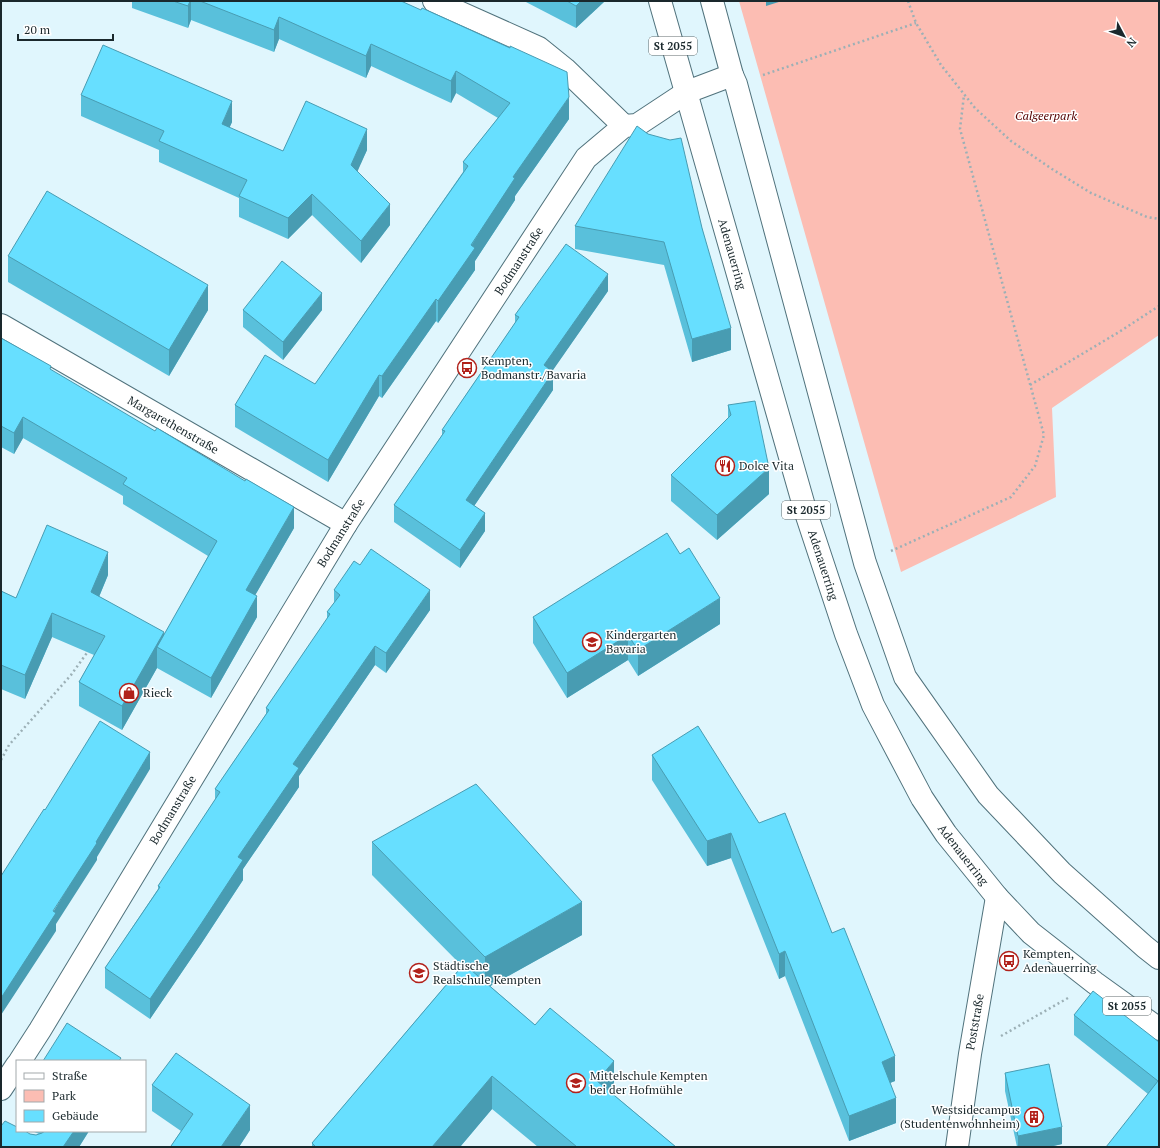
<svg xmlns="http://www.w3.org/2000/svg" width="1160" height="1148" viewBox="0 0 1160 1148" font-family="'PT Serif',serif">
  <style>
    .green { fill: #fcbdb3 }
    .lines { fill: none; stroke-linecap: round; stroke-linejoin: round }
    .street-casing { stroke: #50727c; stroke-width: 24 }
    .primary-casing { stroke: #50727c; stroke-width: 24 }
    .path { stroke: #9cb0b6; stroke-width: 2.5; stroke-dasharray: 2 3; stroke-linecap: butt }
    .street { stroke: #fff; stroke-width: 22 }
    .primary { stroke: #fff; stroke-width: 22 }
    .wall { fill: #59c0db }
    .shaded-wall { fill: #489cb2 }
    .building { fill: #67dfff; stroke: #489cb2 }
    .labels { text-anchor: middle; stroke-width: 3; stroke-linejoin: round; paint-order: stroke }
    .shield { fill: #fff; stroke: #5f686b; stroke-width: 1 }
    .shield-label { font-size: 11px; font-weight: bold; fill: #1a282c }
    .park-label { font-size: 12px; font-style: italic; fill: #500; stroke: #fff }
    .street-label { font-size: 12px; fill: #1a282c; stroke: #fff }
    .poi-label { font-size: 12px; fill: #1a282c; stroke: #fff; text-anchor: start }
  </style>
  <rect width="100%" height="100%" fill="#e0f6fd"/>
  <path class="green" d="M739 1H1159V335L1052 408 1056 497 901 572Z"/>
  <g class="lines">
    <defs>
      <g id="street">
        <path d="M434 1 539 48 565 69 624 126"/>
        <path d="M1 325 346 524"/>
        <path d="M20 1061 40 1030 346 524 586 158 624 126 637 125 687 92 732 75"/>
        <path d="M1 1089 17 1065"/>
        <path d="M957 1147 970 1054 997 897"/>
      </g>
      <g id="primary">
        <path d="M660 1 806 513 846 634 873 705 922 798 946 834 997 897 1031 933 1095 983 1159 1029"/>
        <path d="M712 1 732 75 736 84 865 563 905 677 988 795 1062 873 1145 947 1159 958"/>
      </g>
    </defs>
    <use href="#street" class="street-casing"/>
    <use href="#primary" class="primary-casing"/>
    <g class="path">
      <path d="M908 1 916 23 941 65 975 108 1011 141 1052 169 1091 193 1147 217 1159 219"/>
      <path d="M763 75 916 23"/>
      <path d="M1030 385 1119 332 1159 306"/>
      <path d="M891 551 1011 497 1035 466 1044 435 960 129 964 95"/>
      <path d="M1 760 9 745 71 675 89 650"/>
      <path d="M1001 1036 1068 998"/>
    </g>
    <use href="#street" class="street"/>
    <use href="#primary" class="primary"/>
  </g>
  <g class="wall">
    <path d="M132 1H401L569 119 515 196V200L475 261V270L438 323 436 321 382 398 379 396 328 482 235 427V405L315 384 463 172V162L498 118 456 93 451 103 371 66 366 78 279 39 274 52 191 20 188 28 132 8Z"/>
    <path d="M524 1H605L576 28Z"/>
    <path d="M81 95 232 122 229 128 283 151 367 150 357 171 390 225 361 263 312 215 288 239 239 217V198L159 162V150L81 116Z"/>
    <path d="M575 226 702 228 731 350 692 362 664 265 575 249Z"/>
    <path d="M8 256 208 310 169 376 8 282Z"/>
    <path d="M608 291 552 371 553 390 474 506 485 531 460 568 394 522V505L442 435V430L515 323V315Z"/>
    <path d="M243 310H322L283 360 243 327Z"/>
    <path d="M1 339 51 370 294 528 255 595 257 617 211 698 157 668 122 730 79 706V682L94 655 52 637 25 699 1 689V591L16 598 108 575 99 597 164 636 208 556 123 504V496L23 438 14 454 1 447Z"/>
    <path d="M728 405 769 494 717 540 671 501V475L728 418Z"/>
    <path d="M334 590 430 610 386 673 375 665 299 776V787L243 869V880L201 944 150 1019 105 988V968L158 889V886L215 800V789L266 714V708L327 619V612L334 603Z"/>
    <path d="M533 617 720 624 638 676 628 660 567 698 533 643Z"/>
    <path d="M652 755 759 823 832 933 895 1081 890 1083 896 1123 849 1141 785 976 779 979 731 858 707 866 652 780Z"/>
    <path d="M372 842 582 935 490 986 614 1093 613 1094 676 1147H538L492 1109 460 1147H312V1143L462 966 372 875Z"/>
    <path d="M1074 1015 1159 1042V1147L1148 1094 1074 1035Z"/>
    <path d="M1005 1073 1062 1144 1049 1147H1017L1005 1091Z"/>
    <path d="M152 1085 250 1130 239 1147H171V1146L181 1131 152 1111Z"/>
    <path d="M32 1131H89L79 1147H1L30 1134 36 1135 39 1134Z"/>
  </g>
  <g class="shaded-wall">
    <path d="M190 1H191V20L188 28V6Z"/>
    <path d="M581 1H605L576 28V6Z"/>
    <path d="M766 1H782L766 6Z"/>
    <path d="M279 17V39L274 52V30Z"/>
    <path d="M371 44V66L366 78V56Z"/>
    <path d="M456 71V93L451 103V81Z"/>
    <path d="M569 97V119L515 196V200L475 261V270L438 323V301L513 177Z"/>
    <path d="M232 101V122L222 145V124Z"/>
    <path d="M367 129V150L351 186V165Z"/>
    <path d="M312 194V215L288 239V218Z"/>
    <path d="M390 204V225L361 263V241Z"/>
    <path d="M608 274V291L544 383V365Z"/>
    <path d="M208 285V310L169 376V350Z"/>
    <path d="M322 293V310L283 360V342Z"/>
    <path d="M436 299V321L382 398V376Z"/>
    <path d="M731 328V350L692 362V339Z"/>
    <path d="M553 372V390L466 518V500Z"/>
    <path d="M379 375V396L328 482V460Z"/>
    <path d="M23 417V438L14 454V433Z"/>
    <path d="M769 468V494L717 540V515Z"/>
    <path d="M294 507V528L246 611V590Z"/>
    <path d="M485 513V531L460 568V550Z"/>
    <path d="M108 552V575L91 616V592Z"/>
    <path d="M430 590V610L386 673V653Z"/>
    <path d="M257 596V617L211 698V678Z"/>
    <path d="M720 598V624L638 676V650Z"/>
    <path d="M52 613V637L25 699V675Z"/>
    <path d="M164 632V651L157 647V668L122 730V706Z"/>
    <path d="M628 635V660L567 698V673Z"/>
    <path d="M375 646V665L299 776V787L243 869V880L201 944 150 1019V999L238 857 293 764Z"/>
    <path d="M150 752V769L97 857V860L56 924V931L1 1015V998Z"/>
    <path d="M731 833V858L707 866V841Z"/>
    <path d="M582 902V935L485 989V957Z"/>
    <path d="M785 951V976L779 979V954Z"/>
    <path d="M895 1056V1081L882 1086V1062Z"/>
    <path d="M614 1061V1093L597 1113V1081Z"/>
    <path d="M492 1076V1109L460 1147H432Z"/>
    <path d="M896 1098V1123L849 1141V1116Z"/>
    <path d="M250 1105V1130L239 1147H221Z"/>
    <path d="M1062 1127V1144L1049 1147H1018V1136Z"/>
    <path d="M74 1131H89L79 1147H63Z"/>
  </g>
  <g class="building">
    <path d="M173 1H190L188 6Z"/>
    <path d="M200 1H401L421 10 422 8 510 48V46L567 72 569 97 513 177 515 178 471 245 475 248 438 301 436 299 382 376 379 375 328 460 235 405 265 355 315 384 468 166 463 162 510 103 456 71 451 81 371 44 366 56 279 17 274 30Z"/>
    <path d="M567 1H581L576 6Z"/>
    <path d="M103 45 232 101 222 124 283 151 306 101 367 129 351 165 390 204 361 241 312 194 288 218 239 196 247 180 159 141 164 131 81 95Z"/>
    <path d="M637 126 648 134 670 140 681 138 702 228 731 328 692 339 664 242 575 226Z"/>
    <path d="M47 191 208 285 169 350 8 256Z"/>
    <path d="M566 244 608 274 544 365 553 372 466 500 485 513 460 550 394 505 445 431 442 430 519 317 515 315Z"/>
    <path d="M282 261 322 293 283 342 243 310Z"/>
    <path d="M1 338 51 366 50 369 155 431 157 428 245 481 246 479 294 507 246 590 257 596 211 678 157 647 217 541 123 484 127 478 23 417 14 433 1 426Z"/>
    <path d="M755 401 769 468 717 515 671 475 731 415 728 405Z"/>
    <path d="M47 525 108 552 91 592 164 632 122 706 79 682 105 636 52 613 25 675 1 665V591L16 598Z"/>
    <path d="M667 533 680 554 689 548 720 598 638 650 628 635 567 673 533 617Z"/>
    <path d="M371 549 430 590 386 653 375 646 293 764 299 768 238 857 243 860 201 924 150 999 105 968 160 887 158 886 220 792 215 789 269 710 266 708 330 614 327 612 340 595 334 590 354 561 360 565Z"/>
    <path d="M100 721 150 752 96 842 97 843 53 911 56 913 1 998V876L44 809 45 810Z"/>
    <path d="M698 726 759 823 785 813 832 933 844 928 895 1056 882 1062 896 1098 849 1116 785 951 779 954 731 833 707 841 652 755Z"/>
    <path d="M476 784 582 902 485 957 372 842Z"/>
    <path d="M464 964 535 1025 550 1008 614 1061 597 1081 676 1147H577L492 1076 432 1147H316L312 1143Z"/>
    <path d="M1093 991 1159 1042V1147H1106L1158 1081 1074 1015Z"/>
    <path d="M67 1023 121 1058 119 1061H43Z"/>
    <path d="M176 1053 250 1105 221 1147H173L171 1146 193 1114 152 1085Z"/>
    <path d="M1049 1064 1062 1127 1018 1136 1005 1073Z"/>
    <path d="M5 1121 17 1127V1131H25L30 1134 36 1135 42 1133 45 1131H74L63 1147H1V1126Z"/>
  </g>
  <defs>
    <symbol id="bus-ring" viewBox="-11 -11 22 22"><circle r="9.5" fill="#fff" stroke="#b1211a" stroke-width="1.5"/><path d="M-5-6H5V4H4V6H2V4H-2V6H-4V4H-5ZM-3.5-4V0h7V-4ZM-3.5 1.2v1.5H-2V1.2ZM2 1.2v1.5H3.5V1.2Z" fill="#b1211a"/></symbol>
    <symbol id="restaurant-ring" viewBox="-11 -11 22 22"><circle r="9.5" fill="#fff" stroke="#b1211a" stroke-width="1.5"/><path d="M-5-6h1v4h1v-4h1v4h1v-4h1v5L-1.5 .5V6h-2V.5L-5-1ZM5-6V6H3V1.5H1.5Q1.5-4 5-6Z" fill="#b1211a"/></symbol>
    <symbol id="school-ring" viewBox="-11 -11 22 22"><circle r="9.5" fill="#fff" stroke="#b1211a" stroke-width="1.5"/><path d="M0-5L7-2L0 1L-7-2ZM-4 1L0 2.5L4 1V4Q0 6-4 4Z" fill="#b1211a"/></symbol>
    <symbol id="shop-ring" viewBox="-11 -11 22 22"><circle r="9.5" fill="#fff" stroke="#b1211a" stroke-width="1.5"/><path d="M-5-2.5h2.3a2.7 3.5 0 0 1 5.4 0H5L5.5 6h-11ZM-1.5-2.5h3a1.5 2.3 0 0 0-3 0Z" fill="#b1211a"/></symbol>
    <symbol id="building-ring" viewBox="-11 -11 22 22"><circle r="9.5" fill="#fff" stroke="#b1211a" stroke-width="1.5"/><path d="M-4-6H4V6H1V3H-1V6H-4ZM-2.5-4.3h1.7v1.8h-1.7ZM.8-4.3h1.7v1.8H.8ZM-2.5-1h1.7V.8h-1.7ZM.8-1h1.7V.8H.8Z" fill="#b1211a"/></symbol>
  </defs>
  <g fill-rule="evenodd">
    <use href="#bus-ring" x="456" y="357" width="22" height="22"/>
    <use href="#restaurant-ring" x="714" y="455" width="22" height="22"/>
    <use href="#school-ring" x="581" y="631" width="22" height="22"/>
    <use href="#shop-ring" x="118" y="682" width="22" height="22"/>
    <use href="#bus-ring" x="998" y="950" width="22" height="22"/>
    <use href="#school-ring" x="408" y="962" width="22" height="22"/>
    <use href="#school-ring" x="565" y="1072" width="22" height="22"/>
    <use href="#building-ring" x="1023" y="1106" width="22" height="22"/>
  </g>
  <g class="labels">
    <g class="shield">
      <rect x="649" y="37" width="48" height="18" rx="3"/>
      <rect x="782" y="501" width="48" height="18" rx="3"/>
      <rect x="1103" y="997" width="48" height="18" rx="3"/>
    </g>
    <g class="shield-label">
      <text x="673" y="50">St 2055</text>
      <text x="806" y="514">St 2055</text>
      <text x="1127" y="1010">St 2055</text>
    </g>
    <g class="park-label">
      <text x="1046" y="120">Calgeerpark</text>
    </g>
    <g class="street-label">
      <text transform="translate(732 254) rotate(74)" y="4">Adenauerring</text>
      <text transform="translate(519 261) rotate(-57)" y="4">Bodmanstraße</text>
      <text transform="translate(173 425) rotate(30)" y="4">Margarethenstraße</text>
      <text transform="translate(341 533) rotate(-58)" y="4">Bodmanstraße</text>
      <text transform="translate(823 565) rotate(72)" y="4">Adenauerring</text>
      <text transform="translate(173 810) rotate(-59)" y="4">Bodmanstraße</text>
      <text transform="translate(963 855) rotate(52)" y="4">Adenauerring</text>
      <text transform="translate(975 1022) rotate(-80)" y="4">Poststraße</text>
    </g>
    <g class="poi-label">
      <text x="481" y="365">Kempten,<tspan x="481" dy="14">Bodmanstr./Bavaria</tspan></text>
      <text x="739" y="470">Dolce Vita</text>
      <text x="606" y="639">Kindergarten<tspan x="606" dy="14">Bavaria</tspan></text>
      <text x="143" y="697">Rieck</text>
      <text x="1023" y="958">Kempten,<tspan x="1023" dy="14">Adenauerring</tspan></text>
      <text x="433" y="970">Städtische<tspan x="433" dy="14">Realschule Kempten</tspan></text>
      <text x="590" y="1080">Mittelschule Kempten<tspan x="590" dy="14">bei der Hofmühle</tspan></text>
      <text x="1020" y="1114" text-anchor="end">Westsidecampus<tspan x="1020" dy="14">(Studentenwohnheim)</tspan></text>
    </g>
  </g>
  <rect width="1160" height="1148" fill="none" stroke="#1a282c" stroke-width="4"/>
  <rect x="16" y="1060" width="130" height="72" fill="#ffffff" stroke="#a3a9ab"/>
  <rect x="24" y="1073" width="20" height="6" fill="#ffffff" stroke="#a3a9ab"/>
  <text x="52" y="1080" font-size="12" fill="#1a282c">Straße</text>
  <rect x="24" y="1090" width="20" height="12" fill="#fcbdb3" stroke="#a3a9ab"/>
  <text x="52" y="1100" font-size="12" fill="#1a282c">Park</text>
  <rect x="24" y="1110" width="20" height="12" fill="#67dfff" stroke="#a3a9ab"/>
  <text x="52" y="1120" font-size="12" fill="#1a282c">Gebäude</text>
  <g transform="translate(1124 36) rotate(131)" stroke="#ffffff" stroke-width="3" paint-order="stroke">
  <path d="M0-3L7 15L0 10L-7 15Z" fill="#1a282c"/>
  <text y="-6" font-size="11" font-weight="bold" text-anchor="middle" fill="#1a282c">N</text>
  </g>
  <path d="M18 34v6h95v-6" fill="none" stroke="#1a282c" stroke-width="2"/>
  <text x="24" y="34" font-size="12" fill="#1a282c" stroke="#ffffff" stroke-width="3" paint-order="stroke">20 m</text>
</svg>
